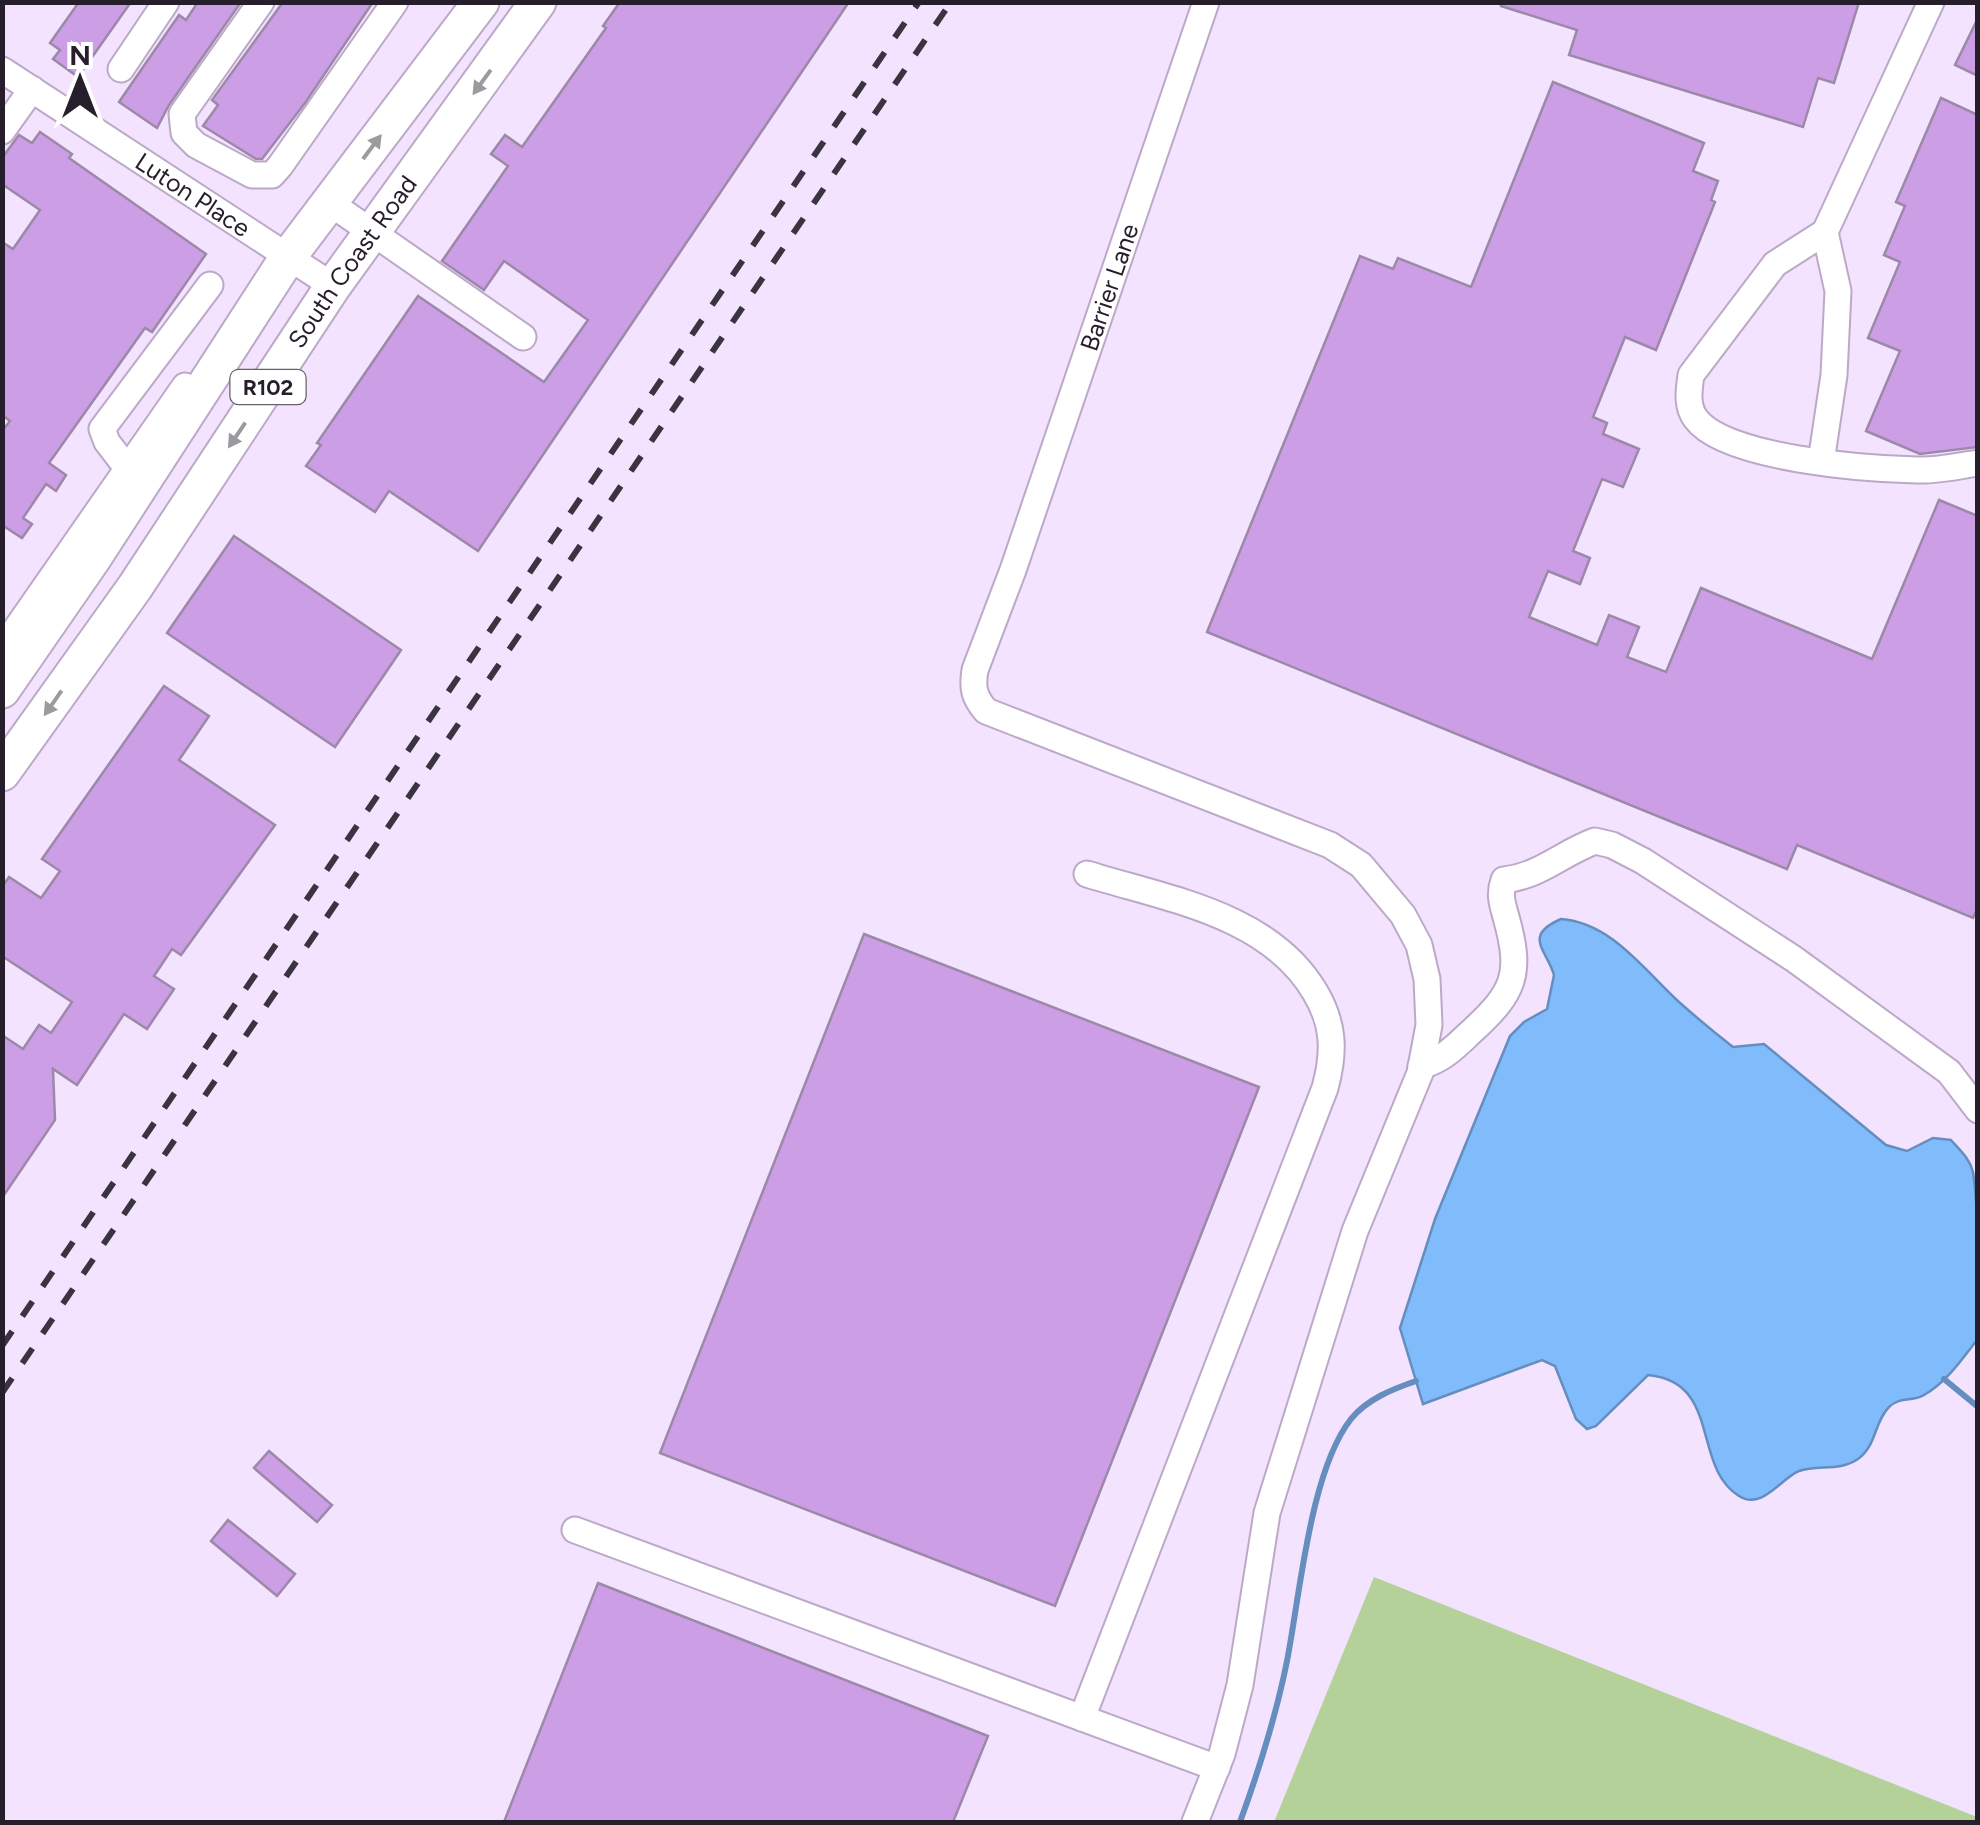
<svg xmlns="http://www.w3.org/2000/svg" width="1980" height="1825" viewBox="0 0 1980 1825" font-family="Figtree,sans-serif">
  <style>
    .green { fill: #b4d199 }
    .water { fill: #80bcfc; stroke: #658dbd; stroke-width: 2.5 }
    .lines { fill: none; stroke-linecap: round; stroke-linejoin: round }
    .stream { stroke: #658dbd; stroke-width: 6 }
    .building { fill: #cc9ee6; stroke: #9c89a8; stroke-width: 2.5 }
    .minor-casing { stroke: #bca9c8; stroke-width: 29 }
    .highway-casing { stroke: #bca9c8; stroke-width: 39 }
    .minor { stroke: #fff; stroke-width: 25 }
    .highway { stroke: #fff; stroke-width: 35 }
    .rail { stroke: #3c3340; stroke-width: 6; stroke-dasharray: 18 18; stroke-linecap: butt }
    .oneway { fill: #9d9a9f }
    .labels { text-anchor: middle; stroke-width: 8; stroke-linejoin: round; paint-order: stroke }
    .shield { fill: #fff; stroke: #67626a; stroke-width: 2.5 }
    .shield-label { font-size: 22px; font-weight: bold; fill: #261e2a }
    .street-label { font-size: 25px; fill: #261e2a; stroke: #fff }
  </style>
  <rect width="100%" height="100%" fill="#f3e3fe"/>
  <path class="green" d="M1374 1577 1977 1817V1822H1274Z"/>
  <path class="water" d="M1561 919C1612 923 1644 970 1679 1002 1697 1018 1715 1033 1733 1047L1764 1044 1886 1145 1907 1151 1933 1138 1951 1140C1960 1150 1970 1159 1973 1172 1980 1219 1978 1291 1977 1340 1962 1359 1946 1383 1924 1395 1913 1402 1900 1396 1889 1407 1874 1422 1877 1445 1858 1459 1839 1472 1818 1464 1799 1471 1781 1478 1762 1511 1739 1496 1691 1466 1722 1382 1648 1375L1596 1426 1587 1429 1576 1419 1555 1366 1542 1360 1423 1404 1400 1328 1435 1219 1510 1036 1524 1022 1547 1009 1554 975C1547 950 1522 936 1561 919Z"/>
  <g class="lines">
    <g class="stream">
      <path d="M1944 1379 1978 1407"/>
      <path d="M1240 1822C1259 1770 1276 1716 1287 1661 1300 1595 1310 1471 1351 1419 1367 1399 1393 1389 1416 1381"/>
    </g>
  </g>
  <g class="building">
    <path d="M79 2H131L78 77 53 59 60 50 50 43Z"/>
    <path d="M198 2H241L169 105 157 128 119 102 179 15 186 20Z"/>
    <path d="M283 2H373L305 103 262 159H256L203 126 218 105 212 100Z"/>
    <path d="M620 2H849L478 551 389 491 375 512 306 466 321 445 317 443 418 296 544 382 588 320 504 261 484 290 442 261 508 166 491 154 505 135 522 147 606 28 603 26Z"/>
    <path d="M1501 2H1859L1834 83 1818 78 1803 127 1569 55 1577 30 1501 6Z"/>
    <path d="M1978 18V76L1955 65Z"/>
    <path d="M1553 82 1704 143 1693 171 1718 181 1711 200 1715 202 1656 350 1625 337 1593 417 1607 423 1603 434 1639 449 1623 487 1602 479 1573 551 1590 558 1580 584 1548 571 1529 617 1597 645 1609 615 1639 627 1627 657 1666 672 1701 588 1872 659 1939 500 1978 516V907L1973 918 1797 845 1787 869 1207 632 1360 256 1393 269 1398 258 1471 287Z"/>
    <path d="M1941 98 1978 115V447L1920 454 1866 431 1900 351 1868 338 1900 262 1884 255 1905 206 1896 202Z"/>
    <path d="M40 132 72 154 69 158 206 254 152 332 145 328 49 463 66 475 56 491 46 484 23 518 32 524 22 538 2 525V431L10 421 2 415V242L13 249 40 210 2 184V158L19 135 32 143Z"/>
    <path d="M234 536 401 650 335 747 167 633Z"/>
    <path d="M164 686 209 716 179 760 275 825 181 955 172 949 154 976 174 989 147 1029 124 1014 77 1085 53 1069 55 1120 2 1198V1035L23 1049 39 1025 51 1033 72 1002 2 956V887L9 877 41 898 60 871 42 859Z"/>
    <path d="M864 934 1259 1087 1055 1606 660 1453Z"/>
    <path d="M269 1451 332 1505 317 1522 254 1468Z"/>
    <path d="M228 1520 295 1574 277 1596 211 1541Z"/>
    <path d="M598 1583 988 1736 953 1822H504Z"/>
  </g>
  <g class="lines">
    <defs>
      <g id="minor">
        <path d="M261 2 182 114 184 133 196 145 252 175H272L280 166 395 2"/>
        <path d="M121 69 166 2"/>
        <path id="s1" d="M2 70 333 286"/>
        <path d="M2 131 32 89"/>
        <path d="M330 203 523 337"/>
        <path d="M1825 232 1775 264 1691 375C1689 390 1686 406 1696 419 1726 459 1868 469 1917 470 1936 471 1958 466 1978 463"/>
        <path d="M1825 232 1931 2"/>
        <path d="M1821 462 1834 375 1838 291 1825 232"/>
        <path d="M127 468 107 442 102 429 210 285"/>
        <path d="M2 649 185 386"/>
        <path d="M1421 1066C1443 1060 1455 1047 1471 1032 1515 992 1522 974 1506 917 1502 903 1499 894 1504 880 1540 876 1562 853 1595 841L1612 845 1643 861 1794 959 1949 1072 1978 1110"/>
        <path d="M575 1530 1217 1768"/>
        <path d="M1082 1718 1325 1088C1335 1051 1334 1024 1315 992 1269 914 1167 899 1087 874"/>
        <path id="s2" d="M1195 1822 1222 1754 1240 1685 1267 1513 1355 1231 1420 1073 1429 1025 1427 979 1419 945 1403 915 1361 865 1330 845 986 711C974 697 972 688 975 670L1013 570 1206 2"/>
      </g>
      <g id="highway">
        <path d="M2 690 94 557 288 257 481 2"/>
        <path id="s3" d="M2 773 135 587 333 286 538 2"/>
      </g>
    </defs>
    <use href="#minor" class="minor-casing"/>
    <use href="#highway" class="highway-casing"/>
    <use href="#minor" class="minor"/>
    <use href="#highway" class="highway"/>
    <g class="rail">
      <path d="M2 1346 919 2"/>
      <path d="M2 1393 951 2"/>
    </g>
  </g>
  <defs><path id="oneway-solid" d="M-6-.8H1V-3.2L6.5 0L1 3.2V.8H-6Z" transform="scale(2.5)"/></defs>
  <g class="oneway">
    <use href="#oneway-solid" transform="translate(482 82) rotate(126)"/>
    <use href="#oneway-solid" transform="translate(372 147) rotate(-53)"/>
    <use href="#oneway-solid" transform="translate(237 435) rotate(124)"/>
    <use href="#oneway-solid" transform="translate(53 703) rotate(125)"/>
  </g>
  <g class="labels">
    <rect class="shield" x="230.5" y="370" width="75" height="34" rx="8"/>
    <g class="shield-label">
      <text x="268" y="395">R102</text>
    </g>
    <g class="street-label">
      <text dy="9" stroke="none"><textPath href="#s1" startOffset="228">Luton Place</textPath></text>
      <text dy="9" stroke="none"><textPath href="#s3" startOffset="620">South Coast Road</textPath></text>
      <text dy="9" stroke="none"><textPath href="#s2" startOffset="1870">Barrier Lane</textPath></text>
    </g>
  </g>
  <rect width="1980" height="1825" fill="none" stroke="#261e2a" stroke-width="10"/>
  <g transform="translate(80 80)" stroke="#ffffff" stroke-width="8" paint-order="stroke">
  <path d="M0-8L18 38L0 25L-18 38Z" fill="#261e2a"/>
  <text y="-15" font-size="28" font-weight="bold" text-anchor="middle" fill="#261e2a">N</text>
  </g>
</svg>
